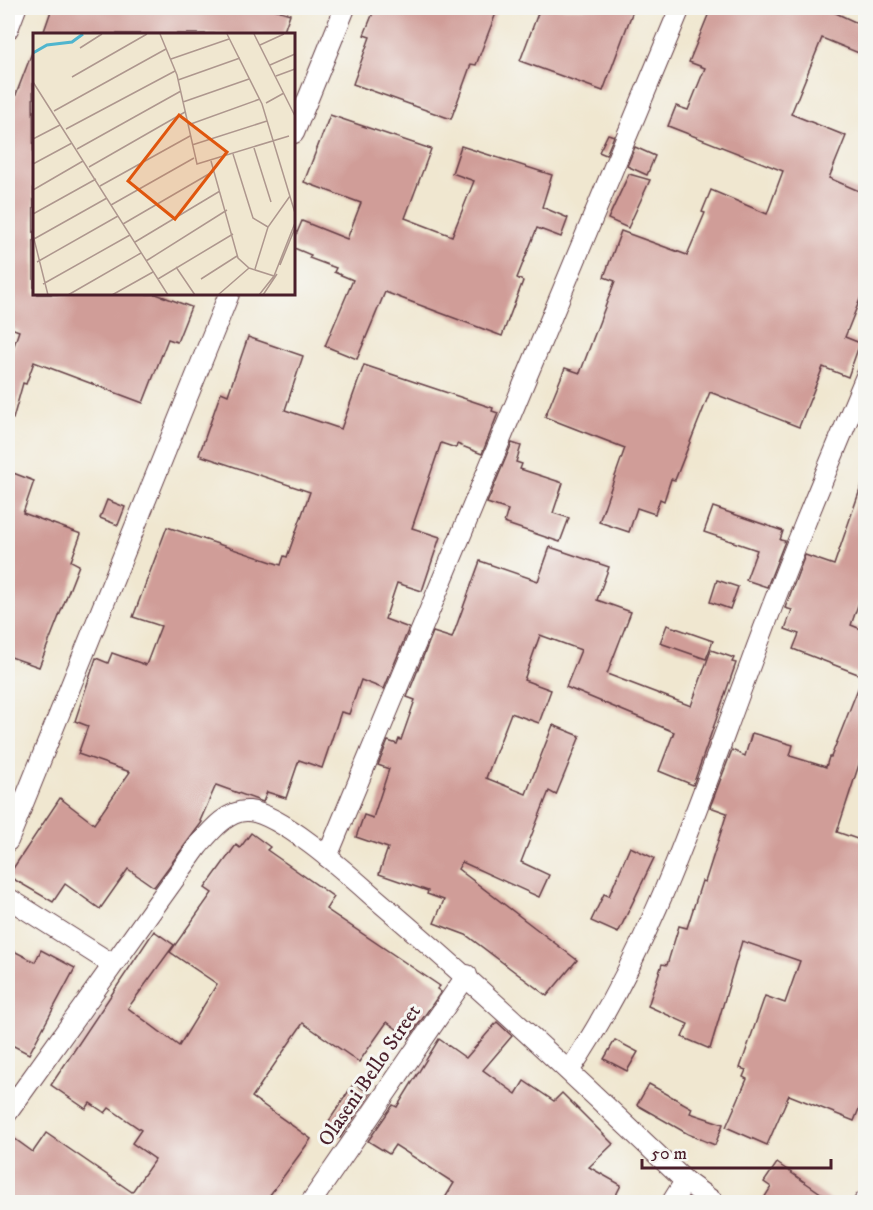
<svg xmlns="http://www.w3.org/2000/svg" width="873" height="1210" viewBox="0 0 873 1210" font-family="'IM FELL DW Pica',serif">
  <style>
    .building { fill: #d09d98 }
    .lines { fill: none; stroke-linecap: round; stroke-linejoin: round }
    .street-casing { stroke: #633d44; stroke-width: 22 }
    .street { stroke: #fff; stroke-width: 20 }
    .labels { text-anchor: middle; stroke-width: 6; stroke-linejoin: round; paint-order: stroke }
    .street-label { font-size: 21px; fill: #4a1f2b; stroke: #f6f6f2 }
    .inset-river { fill: none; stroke: #50b5ce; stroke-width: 3 }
    .inset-road { fill: none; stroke: #ae978e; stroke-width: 1.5 }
    .view { fill: #e0560e; fill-opacity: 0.15; stroke: #e0560e; stroke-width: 3 }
    .inset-edge { fill: none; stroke: #4a1f2b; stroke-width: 3 }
  </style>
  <rect width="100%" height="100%" fill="#f6f6f2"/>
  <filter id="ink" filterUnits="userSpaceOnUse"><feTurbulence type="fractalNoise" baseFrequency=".0167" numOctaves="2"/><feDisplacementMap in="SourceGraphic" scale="12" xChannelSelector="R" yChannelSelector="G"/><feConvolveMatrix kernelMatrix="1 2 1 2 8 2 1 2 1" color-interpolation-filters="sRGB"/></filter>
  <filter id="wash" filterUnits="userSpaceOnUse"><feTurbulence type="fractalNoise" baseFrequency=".008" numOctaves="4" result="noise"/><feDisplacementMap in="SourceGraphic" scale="24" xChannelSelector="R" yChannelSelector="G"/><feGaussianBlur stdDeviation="1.35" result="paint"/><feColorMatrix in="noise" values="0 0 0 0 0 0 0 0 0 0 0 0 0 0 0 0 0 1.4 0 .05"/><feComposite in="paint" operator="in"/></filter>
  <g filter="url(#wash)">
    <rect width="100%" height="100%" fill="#f0e7d0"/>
    <g id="blocks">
      <g class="building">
        <path d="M52 8H271L290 14 283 34H43Z"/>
        <path d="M375 8H498L476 65 471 64 451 119 353 84 370 37 364 35Z"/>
        <path d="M540 8H634L603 91 520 61Z"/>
        <path d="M711 8H825L866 27V56L822 38 791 114 846 136 829 178 866 194V284L845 337 860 343 848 377 823 367 799 427 710 392 675 480 671 479 664 501 660 499 655 514 637 508 629 532 599 522 625 448 545 417 565 368 580 373 615 281 604 277 621 231 687 255 705 213 702 212 711 190 767 214 783 171 668 126 676 106 688 110 705 68 689 62Z"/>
        <path d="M33 50 34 294H156L191 307 177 342 168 339 143 403 34 362 26 384 23 383 13 419 8 418V363L19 331 8 327V103L12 105Z"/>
        <path d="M330 115 431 149 405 218 452 236 474 181 452 173 461 146 552 175 542 207 568 218 561 237 537 228 517 278 523 281 502 336 385 292 357 359 325 346 353 280 334 272 336 268 309 258 311 255 294 248V240L302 221 347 239 361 203 304 182Z"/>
        <path d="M608 134 614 136 606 155 599 152Z"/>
        <path d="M635 147 655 156 647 175 627 166Z"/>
        <path d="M629 174 650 180 628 228 608 219Z"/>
        <path d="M248 337 303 356 285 410 341 429 364 365 493 408 492 411 498 413 482 454 457 444 456 448 441 443 412 528 440 537 422 591 397 583 385 619 409 628 384 689 361 680 349 714 341 712 322 768 299 760 286 798 267 792 263 802 216 785 200 821 202 822 154 887 128 869 100 909 65 884 53 902 8 876 60 798 94 824 130 772 78 754 88 726 75 721 96 658 108 663 112 653 146 665 161 626 133 617 167 527 281 565 284 556 287 557 310 492 199 455 221 392 228 395Z"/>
        <path d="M512 443 521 446 516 462 522 464 520 469 563 483 553 513 569 518 560 542 504 523 508 510 487 503Z"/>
        <path d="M8 471 34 481 23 513 81 534 71 561 79 565 39 667 8 656Z"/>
        <path d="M862 484 866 485V582L851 625 866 631V743L837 832 866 842V1092L854 1121 789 1095 767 1145 726 1127 747 1079 743 1077 746 1070 740 1068 765 996 785 1003 800 961 742 941 710 1049 682 1037 688 1024 648 1006 662 964 667 965 679 926 687 928 702 881 705 882 727 813 710 807 732 750 745 756 752 733 793 745 790 756 826 767 829 757H831L863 676 793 649 799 634 785 629 792 610 785 608 805 555 834 565Z"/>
        <path d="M107 500 125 507 118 525 100 518Z"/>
        <path d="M713 507 783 531 780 540 785 541 767 587 746 580 757 550 704 532Z"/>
        <path d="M550 547 609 567 597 600 631 612 607 674 691 706 711 650 734 658 732 662 736 663 693 785 659 771 674 732 566 687 581 650 540 635 524 680 551 690 539 723 511 713 486 778 526 794 553 725 580 736 556 795 549 791 521 862 549 875 539 897 462 862 458 869 577 960 547 996 466 935 434 923 444 900 427 894 428 891 379 874 388 848 356 837 364 815 373 818 389 769 378 765 388 741 397 744 399 739 401 740 415 700 407 697 433 632 452 638 480 561 538 581Z"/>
        <path d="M717 580 738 587 730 609 710 602Z"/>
        <path d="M667 625 713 641 706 659 660 643Z"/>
        <path d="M251 833 270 847 267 850 334 897 326 909 440 986 437 989 441 992 409 1038 387 1022 359 1062 303 1023 252 1097 311 1139 264 1203H8V1134L33 1152 46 1133 132 1192 155 1159 132 1143 141 1130 109 1108 105 1113 90 1103 86 1109 51 1085 154 931 174 945 128 1008 179 1046 217 984 170 952 212 893 205 888 236 845 240 848Z"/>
        <path d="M630 847 654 858 618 933 591 921 604 894 609 896Z"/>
        <path d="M8 948 35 962 41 950 75 968 29 1054 8 1043Z"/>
        <path d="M497 1022 512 1036 483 1070 516 1094 524 1081 554 1101 562 1093 613 1144 589 1167 621 1185 612 1203H442L454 1183 395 1145 389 1154 368 1141 393 1105 397 1107 439 1039 466 1058Z"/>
        <path d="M615 1040 638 1052 627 1071 604 1059Z"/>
        <path d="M354 1083 370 1094 340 1138 325 1127Z"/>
        <path d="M649 1084 692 1108 690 1113 723 1124 715 1145 688 1134 637 1105Z"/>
        <path d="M777 1163 835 1203H761L771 1187 764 1182Z"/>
      </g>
    </g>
  </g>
  <g filter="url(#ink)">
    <use href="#blocks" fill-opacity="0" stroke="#633d44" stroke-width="1.5"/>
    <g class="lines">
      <defs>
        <g id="street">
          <path d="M8 29 16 8"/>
          <path d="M294 133 345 8"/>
          <path d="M8 841 229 294"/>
          <path d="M327 857 680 8"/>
          <path d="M8 898 112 964"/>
          <path d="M569 1071C651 950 697 807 748 671 784 572 825 474 866 376"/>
          <path d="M8 1112 198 846C210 832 228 809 249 811 282 814 349 875 375 898 482 989 584 1085 685 1181L714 1202"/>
          <path d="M311 1202 467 975"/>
          <path d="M672 1202 685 1181"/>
          <path d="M864 1202 866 1200"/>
        </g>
      </defs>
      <use href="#street" class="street-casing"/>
      <use href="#street" class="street"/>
    </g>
  </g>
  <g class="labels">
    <g class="street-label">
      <text transform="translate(369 1075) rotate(-56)" y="7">Olaseni Bello Street</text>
    </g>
  </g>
  <g transform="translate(33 33)">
    <rect width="262" height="262" fill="#f0e7d0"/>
    <path class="inset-river" d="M0 20 14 12 39 9 50 1"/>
    <path class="inset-road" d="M127 1 144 42 164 131 256 103M194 1 229 71 262 180M221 1 262 83M227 12 251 1M47 15 69 1M138 26 196 6M237 32 262 21M243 43 262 36M39 44 114 1M145 47 207 25M0 49 135 262M150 69 216 46M233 70 251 60M21 78 133 16M155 92 227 66M33 96 142 38M0 106 27 92M159 112 234 88M221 115 238 169M44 116 148 58M200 121 220 185 235 194M178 128 205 225 216 235 241 243M0 131 39 110M56 134 152 79M67 153 157 103M0 157 50 128M78 172 161 125M0 181 63 146M90 191 181 138M0 202 15 262M1 206 74 165M102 209 187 158M113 228 194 177M4 229 85 183M247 232 262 195M143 234 162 262M222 236 235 194 257 163M125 246 200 201M168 246 204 223M10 251 97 202M35 262 108 220M79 262 120 239M185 262 216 235M226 262 241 243 262 190M230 262 244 241"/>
    <path class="view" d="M146 82 194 119 142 186 95 148Z"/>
    <rect width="262" height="262" class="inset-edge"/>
  </g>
  <rect width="873" height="1210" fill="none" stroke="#f6f6f2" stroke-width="30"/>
  <path d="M642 1159v9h189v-9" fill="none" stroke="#4a1f2b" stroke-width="3"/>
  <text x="651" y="1159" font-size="18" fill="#4a1f2b" stroke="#f6f6f2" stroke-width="4.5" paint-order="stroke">50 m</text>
</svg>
